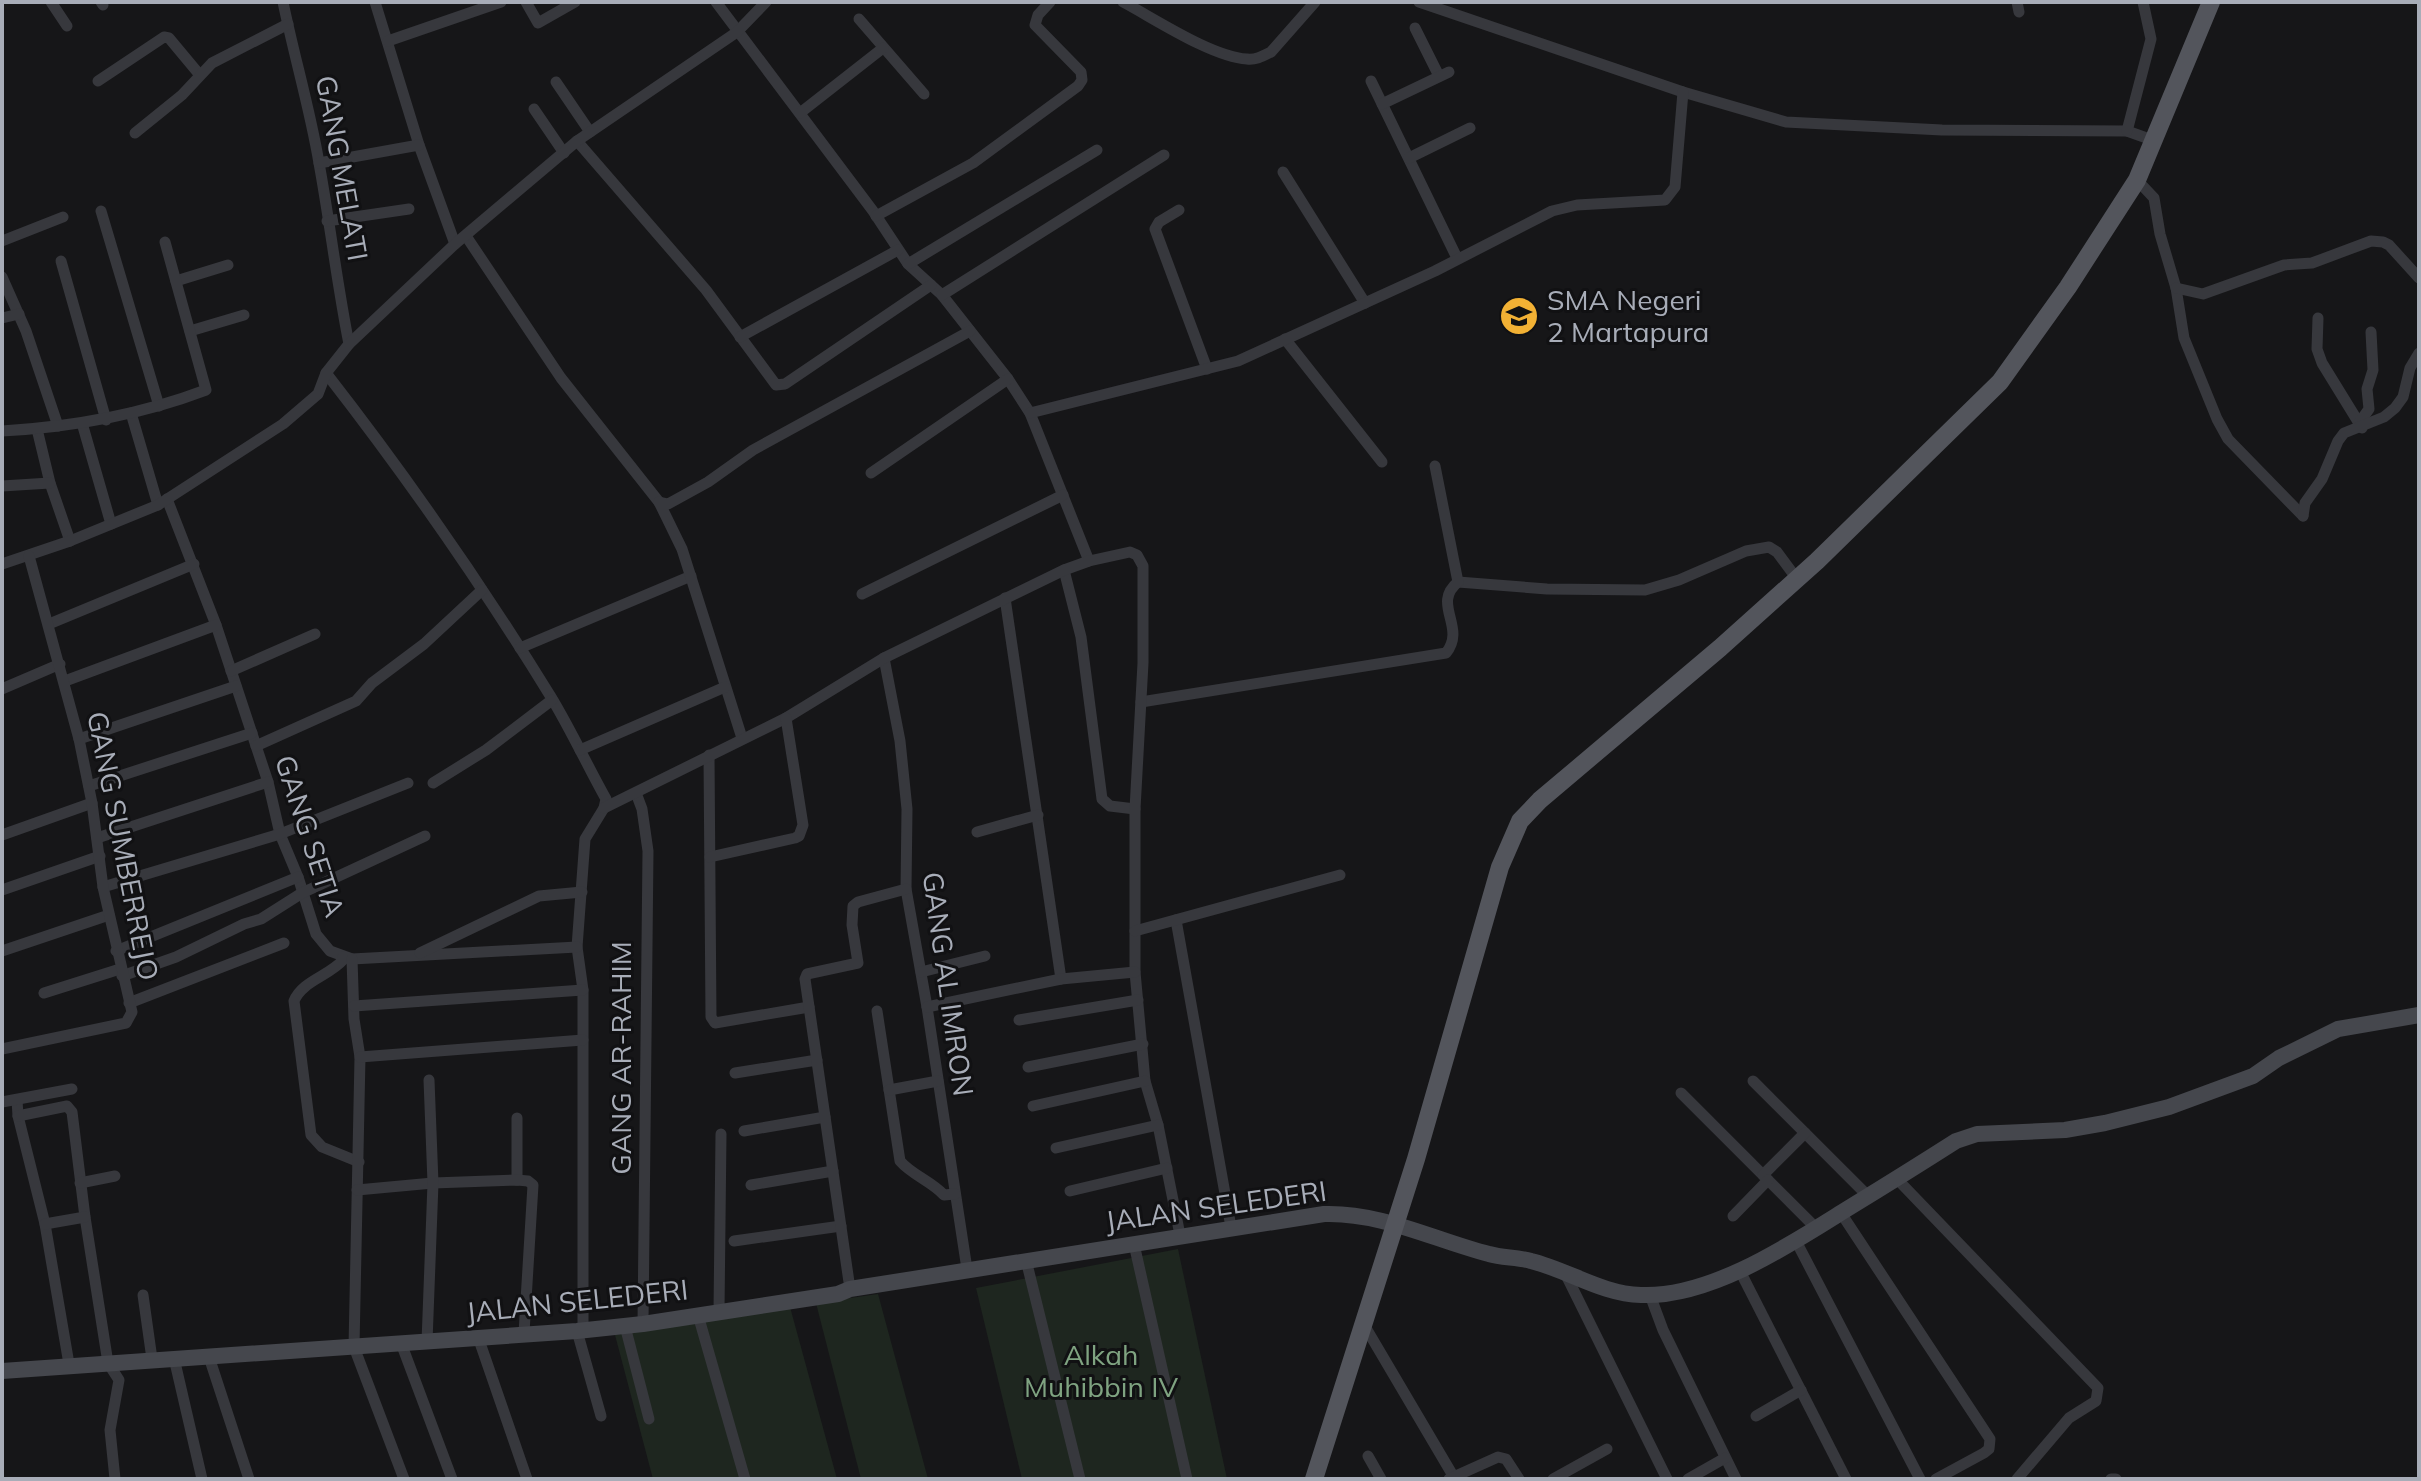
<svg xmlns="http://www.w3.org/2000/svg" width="2421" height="1481" viewBox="0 0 2421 1481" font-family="Mulish,sans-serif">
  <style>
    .green { fill: #1e261f }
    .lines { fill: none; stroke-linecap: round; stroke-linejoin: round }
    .street { stroke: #37383d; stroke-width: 11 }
    .secondary { stroke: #45474d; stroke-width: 16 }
    .primary { stroke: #53555c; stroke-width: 18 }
    .labels { text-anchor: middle; stroke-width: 6; stroke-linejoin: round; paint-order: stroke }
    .street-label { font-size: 28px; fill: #a8adb8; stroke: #111113 }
    .poi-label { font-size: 28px; fill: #a8adb8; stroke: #111113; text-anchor: start }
    .park-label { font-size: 28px; fill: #7fa381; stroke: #111113 }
  </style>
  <rect width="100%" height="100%" fill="#161618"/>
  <g class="green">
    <path d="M1178 1249 1227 1479H1022L976 1288Z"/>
    <path d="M878 1294 928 1479H861L816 1303Z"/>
    <path d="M790 1307 837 1479H653L615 1335Z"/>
  </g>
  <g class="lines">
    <g class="street">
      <path d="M51 2 67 26"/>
      <path d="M101 2 103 5"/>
      <path d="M283 2C294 56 310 109 319 163 330 223 337 284 349 344"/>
      <path d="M375 2 419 145 455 244"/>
      <path d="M526 2 538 23 575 2"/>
      <path d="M716 2 873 211 908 264 942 295 1008 379 1030 413 1089 561"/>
      <path d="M1123 2C1155 19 1212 57 1247 59 1256 60 1263 56 1271 52L1315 2"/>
      <path d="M1419 2 1683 92 1786 122 1942 130 2127 131 2155 141"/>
      <path d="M2017 2 2019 12"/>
      <path d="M859 19 924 94"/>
      <path d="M1415 28 1439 76"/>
      <path d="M388 41 501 2"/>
      <path d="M98 81 164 37 169 38 199 74"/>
      <path d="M1371 81 1457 258"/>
      <path d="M556 82 590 132"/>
      <path d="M1382 104 1449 72"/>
      <path d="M534 109 564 153"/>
      <path d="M800 113 883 48"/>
      <path d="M2127 131 2151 39 2143 2"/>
      <path d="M135 133 182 95 212 63 288 24"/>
      <path d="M577 141 706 290 776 385 785 384 931 285"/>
      <path d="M1409 158 1470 128"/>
      <path d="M319 163 419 145"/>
      <path d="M1283 172 1365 303"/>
      <path d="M2137 180 2154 198 2160 234 2176 288 2184 338 2217 419 2228 439 2303 516"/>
      <path d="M1179 210 1159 222 1155 229 1207 369"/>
      <path d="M101 211 159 406"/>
      <path d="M876 216 973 163 1078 86 1082 80 1081 72 1035 25 1038 15 1050 2"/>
      <path d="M327 221 409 209"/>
      <path d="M466 236 561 378 659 502"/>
      <path d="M2 241 63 217"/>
      <path d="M61 261 106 420"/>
      <path d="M908 264 1097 150"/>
      <path d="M2 277 26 331 58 426"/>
      <path d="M176 281 228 265"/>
      <path d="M2176 288 2203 294 2284 265 2312 263 2371 241 2383 242 2389 245 2419 278"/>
      <path d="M942 295 1164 155"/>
      <path d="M2 318 19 314"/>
      <path d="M2318 318 2317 349 2322 363 2362 428"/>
      <path d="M190 331 244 315"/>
      <path d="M740 337 898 250"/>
      <path d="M1285 339 1382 462"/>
      <path d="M326 373C407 477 482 585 551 697 571 730 587 765 606 799L604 808 585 839 577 947 583 990V1329"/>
      <path d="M131 413 158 505"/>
      <path d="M1030 413 1238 361 1435 271 1552 211 1577 205 1665 200 1675 187 1683 92"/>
      <path d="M82 423 111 524"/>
      <path d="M2359 423 2369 409 2367 389 2373 370 2371 332"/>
      <path d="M37 429 50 483 70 541"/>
      <path d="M2 431C72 427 140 415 206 390L165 242"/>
      <path d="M871 473 1008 379"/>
      <path d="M2 486 50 483"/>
      <path d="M167 499 216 625 268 782 280 834 298 877 316 934 330 951 352 959 577 947"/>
      <path d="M2303 516 2305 503 2322 479 2338 441 2344 433 2384 417 2395 408 2403 397 2410 368 2419 353"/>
      <path d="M2 564 70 541 158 505 283 424 318 394 326 373 349 344 455 244 577 141 737 32 766 2"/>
      <path d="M1064 570 1081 637 1102 799 1110 806 1135 809"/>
      <path d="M1458 582 1547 589 1645 590 1679 580 1746 551 1769 547 1777 552 1797 579"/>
      <path d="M862 594 1063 495"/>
      <path d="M1005 598 1061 979"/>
      <path d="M49 624 194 564"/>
      <path d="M520 648 691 576"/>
      <path d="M884 658 900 741 907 809 906 889 927 1007 967 1269"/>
      <path d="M231 671 315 634"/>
      <path d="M65 681 216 625"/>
      <path d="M2 689 60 664"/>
      <path d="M1141 702 1446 653C1467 627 1431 604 1458 582L1435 466"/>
      <path d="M742 738 682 549 659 502 668 504 708 482 753 450 970 331"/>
      <path d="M79 739 236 686"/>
      <path d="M256 746 356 701 372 683 424 644 482 590"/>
      <path d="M580 750 725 687"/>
      <path d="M709 755 711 1017 715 1023 809 1007"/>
      <path d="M433 783 486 750 552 700"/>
      <path d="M89 786 252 733"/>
      <path d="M636 793 642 809 648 851 643 1324"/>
      <path d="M604 808 786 718 884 658 1064 570 1089 561 1130 552 1137 555 1143 566V663L1135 809V972L1145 1081 1158 1125 1180 1235"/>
      <path d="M977 832 1038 815"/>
      <path d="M2 835 92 803"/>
      <path d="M97 838 268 782"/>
      <path d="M710 857 795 838 799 836 803 825 786 718"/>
      <path d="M103 887 280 834 408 783"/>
      <path d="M2 890 100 856"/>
      <path d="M1176 920 1231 1227"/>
      <path d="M1135 931 1340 875"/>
      <path d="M2 951 109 915"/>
      <path d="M116 951 298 877"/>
      <path d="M420 953 539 896 582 892"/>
      <path d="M343 957V960C329 976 302 981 294 1001L311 1135 322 1147 359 1162"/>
      <path d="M352 959 354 1019 360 1057 354 1347 404 1479"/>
      <path d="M921 972 985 956"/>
      <path d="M122 976 176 957 244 924 261 919 302 893 425 836"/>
      <path d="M44 993 120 969"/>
      <path d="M129 1003 284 943"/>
      <path d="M354 1006 583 990"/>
      <path d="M927 1007 1061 979 1135 972"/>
      <path d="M877 1011 900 1161C912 1175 931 1181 944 1195L955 1194"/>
      <path d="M1019 1020 1138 1000"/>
      <path d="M2 1049 126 1023 132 1012 103 887 92 803 79 739 29 556"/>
      <path d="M360 1057 583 1040"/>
      <path d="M1028 1067 1143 1044"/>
      <path d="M735 1073 817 1060"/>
      <path d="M1753 1081 1868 1196"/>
      <path d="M889 1090 938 1081"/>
      <path d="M1681 1093 1817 1229"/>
      <path d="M17 1100 18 1116 45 1224 69 1364"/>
      <path d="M2 1102 72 1089"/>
      <path d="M1033 1106 1145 1081"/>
      <path d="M18 1116 67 1106 72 1112 85 1217 108 1363 119 1380 110 1430 115 1479"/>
      <path d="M744 1131 825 1117"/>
      <path d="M1056 1148 1158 1125"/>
      <path d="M1763 1175 1805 1133"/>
      <path d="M1897 1179 2098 1388 2096 1401 2069 1418 2017 1479"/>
      <path d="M517 1180V1118"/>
      <path d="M80 1183 115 1176"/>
      <path d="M751 1185 833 1171"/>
      <path d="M357 1190 433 1183 517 1180 528 1181 533 1185 524 1333"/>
      <path d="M1070 1191 1167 1168"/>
      <path d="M1841 1213 1990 1439 1989 1449 1984 1453 1936 1479"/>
      <path d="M1733 1216 1768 1180"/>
      <path d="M45 1224 85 1217"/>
      <path d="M734 1241 841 1226"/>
      <path d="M1796 1241 1920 1479"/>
      <path d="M1134 1244 1187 1479"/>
      <path d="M1026 1260 1080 1479"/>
      <path d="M1740 1271 1846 1479"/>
      <path d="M1566 1275 1667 1479"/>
      <path d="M850 1289 805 979 807 974 858 963 852 925 853 906 858 902 906 889"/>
      <path d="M143 1295 152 1359"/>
      <path d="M1650 1295 1663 1330 1736 1479"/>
      <path d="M719 1311 721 1134"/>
      <path d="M698 1315 745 1479"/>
      <path d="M1363 1323 1455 1479"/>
      <path d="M625 1326 649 1419"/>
      <path d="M577 1331 601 1416"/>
      <path d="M478 1337 527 1479"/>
      <path d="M427 1342 433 1183 429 1080"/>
      <path d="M401 1343 452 1479"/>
      <path d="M209 1357 249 1479"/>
      <path d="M174 1358 202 1479"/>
      <path d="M1756 1416 1801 1390"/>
      <path d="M1368 1456 1381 1479"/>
      <path d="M1449 1479 1498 1457 1506 1459 1519 1479"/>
      <path d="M1553 1479 1607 1449"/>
      <path d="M1688 1479 1725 1458"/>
      <path d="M2111 1479H2116"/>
    </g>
    <path class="secondary" d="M2 1371 577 1331 643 1324 838 1294 850 1289 1324 1214C1381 1212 1434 1240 1489 1254 1502 1258 1517 1257 1531 1261 1568 1270 1602 1294 1641 1295 1710 1298 1791 1244 1847 1209 1883 1187 1920 1164 1956 1141L1977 1134 2065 1130 2105 1123 2169 1107 2253 1076 2279 1058 2338 1029 2419 1015"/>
    <path class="primary" d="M1314 1479 1416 1159 1500 867 1520 821 1540 800 1720 648 1817 561 2000 382 2068 287 2137 180 2211 2"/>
  </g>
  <defs>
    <symbol id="school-disc" viewBox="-11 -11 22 22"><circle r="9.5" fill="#f2b134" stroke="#111113"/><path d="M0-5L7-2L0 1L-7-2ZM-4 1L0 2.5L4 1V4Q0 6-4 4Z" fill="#111"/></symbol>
  </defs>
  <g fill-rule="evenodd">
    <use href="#school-disc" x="1497" y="294" width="44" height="44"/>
  </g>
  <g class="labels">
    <g class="street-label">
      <text transform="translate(342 168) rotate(80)" y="10">GANG MELATI</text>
      <text transform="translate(310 836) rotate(72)" y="10">GANG SETIA</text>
      <text transform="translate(123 846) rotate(79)" y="10">GANG SUMBERREJO</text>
      <text transform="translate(948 984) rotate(82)" y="10">GANG AL IMRON</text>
      <text transform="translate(621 1058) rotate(-90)" y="10">GANG AR-RAHIM</text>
      <text transform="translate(1216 1206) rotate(-8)" y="10">JALAN SELEDERI</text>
      <text transform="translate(577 1301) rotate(-6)" y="10">JALAN SELEDERI</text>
    </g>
    <g class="poi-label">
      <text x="1547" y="310">SMA Negeri<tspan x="1547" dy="32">2 Martapura</tspan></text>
    </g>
    <g class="park-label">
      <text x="1101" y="1365">Alkah<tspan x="1101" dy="32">Muhibbin IV</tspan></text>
    </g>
  </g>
  <rect width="2421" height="1481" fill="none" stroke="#a8adb8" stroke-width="8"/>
</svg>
